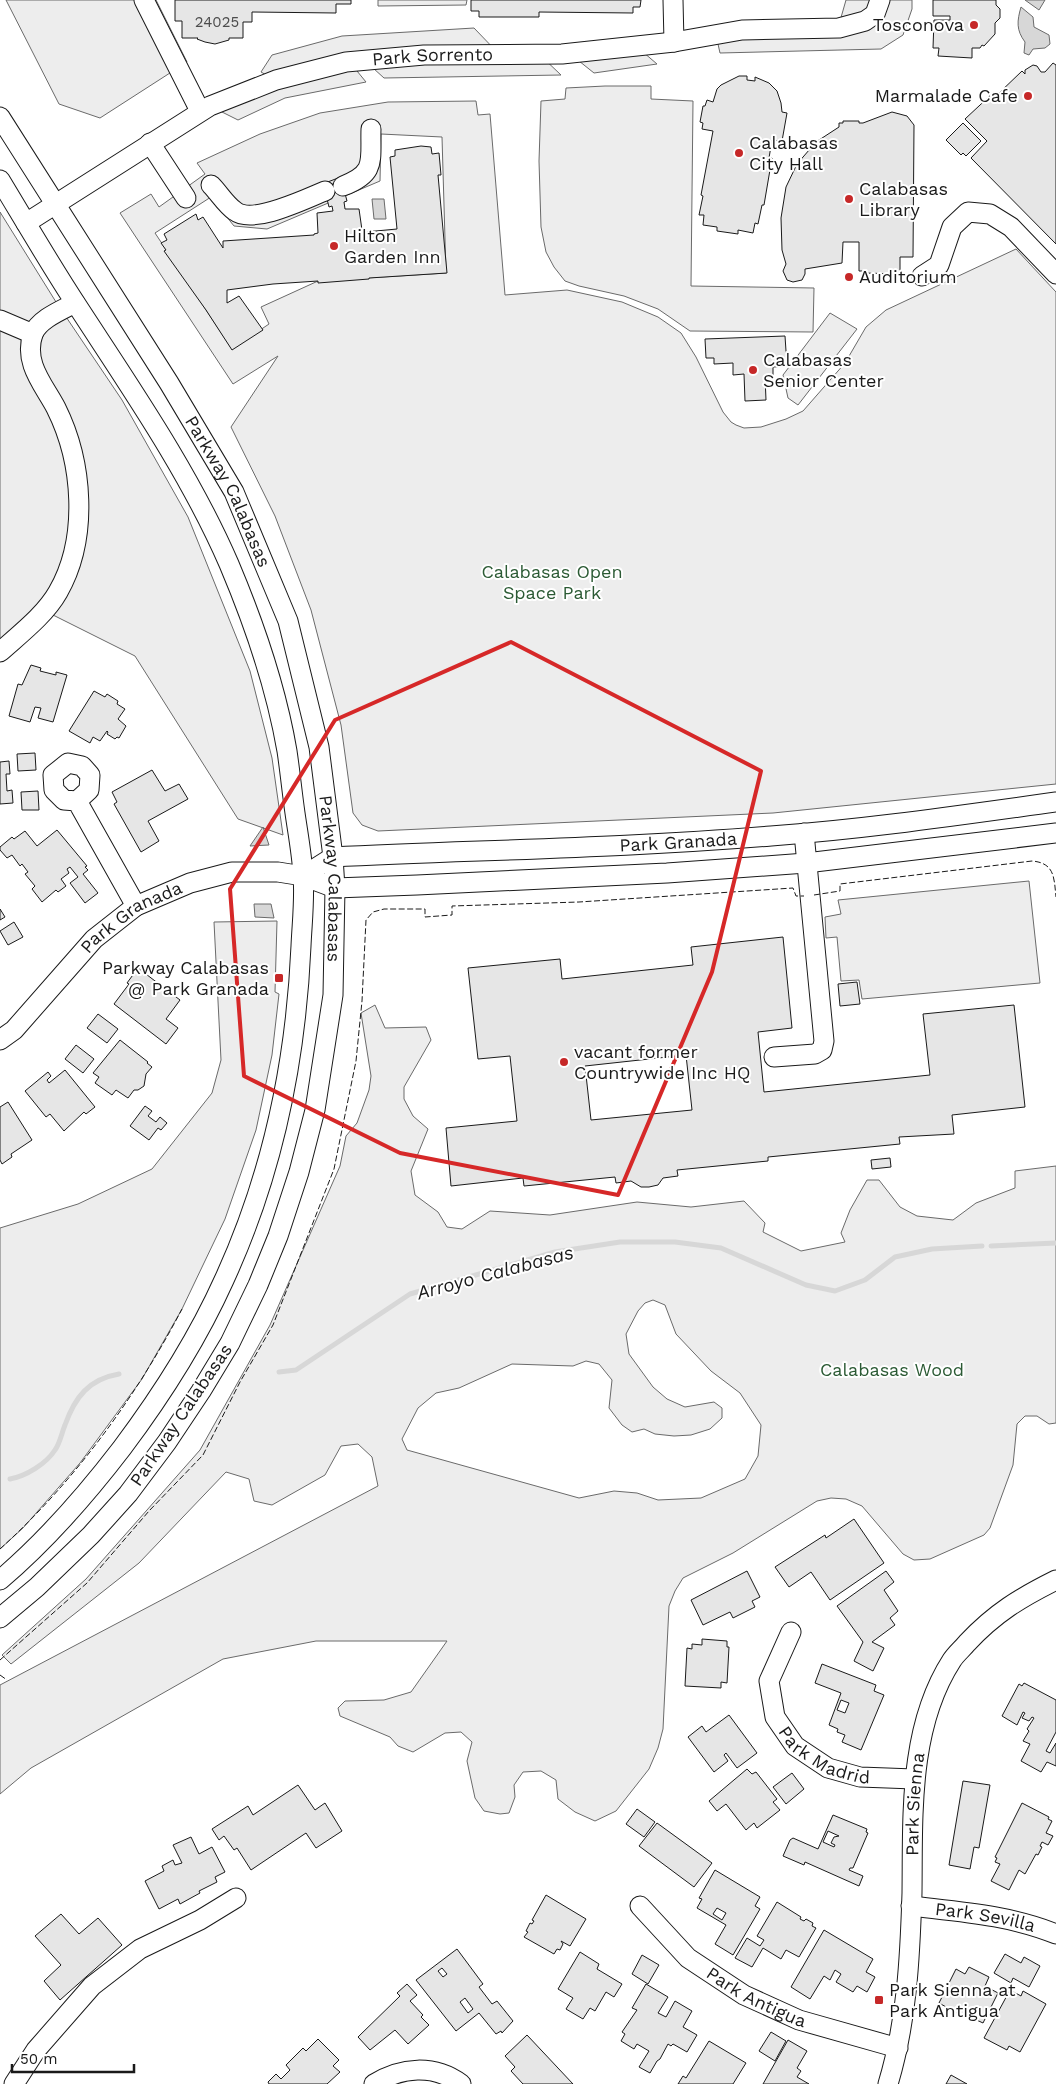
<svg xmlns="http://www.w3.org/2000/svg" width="1056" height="2084" viewBox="0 0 1056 2084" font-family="'Work Sans',sans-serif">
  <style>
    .built { fill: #ededed; stroke: #6a6a6a; fill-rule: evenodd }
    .water { fill: #d7d7d7; stroke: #6a6a6a }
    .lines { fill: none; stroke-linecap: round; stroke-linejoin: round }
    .stream { stroke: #d7d7d7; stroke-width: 5 }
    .building { fill: #e6e6e6; stroke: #1a1a1a; fill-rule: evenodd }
    .minor-casing { stroke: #1a1a1a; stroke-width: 21 }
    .minor { stroke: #fff; stroke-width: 19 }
    .fence { stroke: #1a1a1a; stroke-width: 1; stroke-dasharray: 6 2.5; stroke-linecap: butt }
    .marked { fill: none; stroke: #d62828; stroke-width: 4; stroke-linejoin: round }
    .poi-dot { fill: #c62828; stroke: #fff; stroke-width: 2 }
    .labels { text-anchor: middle; stroke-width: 4; stroke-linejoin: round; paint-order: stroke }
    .number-label { font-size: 15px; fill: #4d4d4d }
    .poi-label { font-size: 18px; fill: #1a1a1a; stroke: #fff; text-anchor: start }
    .street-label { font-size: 18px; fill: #1a1a1a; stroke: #fff }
    .park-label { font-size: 18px; fill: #2b5a34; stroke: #fff }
    .water-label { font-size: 19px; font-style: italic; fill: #1a1a1a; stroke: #fff }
  </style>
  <rect width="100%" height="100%" fill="#fff"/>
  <g class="built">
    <path d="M6 0H156L187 62 100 118 59 104Z"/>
    <path d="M378 0H467L466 5 378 6Z"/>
    <path d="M846 0H912V9L903 35 881 49 720 53 716 35 838 28Z"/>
    <path d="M474 28 499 54H539L561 75 384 78 373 68 357 71 366 82 285 98 238 120 210 106 275 80 261 72 272 55 342 36Z"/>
    <path d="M636 46 657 64 594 73 569 53Z"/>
    <path d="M605 86H651V99L693 101 691 286 814 288 813 332 690 331 658 309 624 296 579 286 565 281 554 267 546 252 541 227 539 161 541 101 565 99 566 88Z"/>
    <path d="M476 101 478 115 490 114 505 295 567 290 622 302 658 317 681 333 696 357 723 412 731 422 736 425 744 428 761 427 786 419 803 411 845 363 866 327 886 310 1016 249 1056 292V784L773 813 378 831 362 825 353 813 341 725 311 610 275 516 231 427 278 356 233 384 120 213 151 194 159 207 205 174 197 163 260 134 320 113 388 102ZM381 134 442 137 446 273 318 281 261 307 269 324 232 349 155 233 211 197 234 226 267 229 380 181Z"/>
    <path d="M0 212 56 302 122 400 188 517 250 671 272 758 283 835 238 819 135 656 37 607 0 645Z"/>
    <path d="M830 313 857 329 798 405 788 398 783 375Z"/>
    <path d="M1029 881 1040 983 862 999 859 980 841 981 837 937 826 938 825 917 841 914 838 900Z"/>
    <path d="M277 921 275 992 279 994 272 1055 256 1130 225 1219 182 1309 142 1379 80 1463 23 1528 0 1549V1228L78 1204 152 1169 212 1093 221 1060 214 922Z"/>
    <path d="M375 1005 385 1028 426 1027 431 1040 404 1087V1099L413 1116 428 1129 411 1171 415 1195 438 1212 447 1227 462 1229 490 1211 550 1215 637 1202 691 1207 744 1201 765 1223 763 1232 801 1251 845 1242 841 1233 850 1210 867 1180H879L900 1207 917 1216 953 1220 976 1203 1015 1188V1171L1056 1166V1423L1049 1424 1037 1416H1025L1017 1424 1013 1465 990 1528 984 1535 930 1559 914 1560 903 1554 862 1506 846 1499 831 1498 817 1501 733 1553 683 1578 675 1591 669 1606 663 1729 658 1748 649 1769 616 1811 595 1821 575 1812 558 1799 556 1780 541 1771 523 1772 514 1785 515 1797 509 1813 500 1814 484 1811 475 1798 467 1761 472 1742 461 1732 445 1733 413 1752 398 1746 390 1737 340 1716 338 1708 345 1701 384 1700 411 1692 447 1641H316L223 1659 31 1768 0 1794V1685L378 1486 372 1457 358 1444 341 1446 325 1475 272 1505 254 1501 249 1479 226 1472 139 1563 11 1664 2 1655 86 1579 200 1450 270 1325 340 1166 346 1136 357 1123 369 1090 371 1076 361 1013ZM653 1300 665 1305 676 1334 711 1371 740 1393 761 1425 758 1456 745 1479 701 1498 658 1500 637 1493 614 1491 579 1498 407 1450 402 1439 418 1408 436 1393 459 1388 512 1364 573 1366 586 1361 599 1364 612 1380 609 1408 622 1425 632 1432 644 1429 655 1434 674 1436 691 1435 710 1429 722 1418V1408L714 1402 685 1407 667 1399 653 1387 629 1354 626 1334 638 1311 645 1303Z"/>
  </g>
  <g class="water">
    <path d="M1025 0H1045L1039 10Z"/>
    <path d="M1021 7 1033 17 1034 27 1049 35 1050 44 1045 48 1033 49 1029 55 1024 53 1025 42C1016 30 1017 21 1021 7Z"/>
    <path d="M384 199 386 219H374L372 199Z"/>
    <path d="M263 827 269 845 250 846Z"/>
    <path d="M254 904H271L274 918 255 917Z"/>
  </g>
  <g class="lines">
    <g class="stream">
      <path d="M991 1246 1056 1243"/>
      <path d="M279 1372 296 1370 410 1294 555 1252 620 1242H675L721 1248 806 1285 835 1291 865 1280 895 1257 932 1249 982 1246"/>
      <path d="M10 1479C26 1476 46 1464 55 1450 60 1443 62 1432 65 1425 75 1397 89 1379 119 1374"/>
    </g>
  </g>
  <g class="building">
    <path d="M175 0H351V4H336V13L252 12V22H243V38H229V40L215 44 205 42 197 39 198 38H182V21H175Z"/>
    <path d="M471 0H641L640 7H633V13L539 12V17H479V11H471Z"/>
    <path d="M933 0H996V5L1000 9V18L995 23V34L984 46 982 45 980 48H972V58L938 56 939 48H933L934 20H950V16H933Z"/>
    <path d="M1053 63 1056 65V244L971 158 987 141 965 119 994 92 997 95 1022 71 1025 74V70L1033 65 1037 66 1041 72H1045Z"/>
    <path d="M739 76H747V80L755 81V77L769 83 777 91 781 103 782 112 787 113 782 141 772 140 769 158H772L764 205H762L758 224 755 223 753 233 738 230V234L717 231V227L703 225 704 215H699L703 196 701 195 713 131 702 129 703 123 700 122 703 106H705L707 100 713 102 717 89 721 85Z"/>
    <path d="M892 112 907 116 914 125 913 257H900V274L865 273 864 271H859V242H843L842 263 805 269V274L802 280 793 282 787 280 783 271 786 264 782 250 781 218 786 187 797 164 816 142 839 127V123H843V121H859V123H863Z"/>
    <path d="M963 123 981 141 966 156 963 153 961 155 946 140Z"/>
    <path d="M421 146 431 147 432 154 439 153 441 175H438L447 273 369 278V279L318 283V281L273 284 227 290V303L239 296 263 330 232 350 206 310 164 251 166 250 161 243 167 240 164 234 196 214 198 220 203 217 223 248V241L314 235V234L318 233 317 213 333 211 332 206 329 207 325 191 320 185 338 178 343 186 347 201 344 202 345 209H359L362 230H365V232L397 229 390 157 395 156V150Z"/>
    <path d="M785 336 787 366 773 367V375L765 376 766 400 745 401 744 374 733 375V363L714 364V358H706L705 339Z"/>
    <path d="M31 665 41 668 40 671 56 675V672L67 675 53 722 38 718 41 708 35 707 30 722 9 716 18 684 22 685Z"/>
    <path d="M94 691 105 697 107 694 118 701 117 704 125 709 118 719 126 726 119 738 117 737 115 739 107 734 108 732 107 731 100 741 93 737 90 743 69 731Z"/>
    <path d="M35 753 36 770 18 771 17 754Z"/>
    <path d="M9 761 10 774H6L7 791 12 790 13 803 0 804V762Z"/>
    <path d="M152 770 165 791 179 784 188 799 148 821 159 841 141 852 114 804 117 802 112 792Z"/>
    <path d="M38 791 39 810H22L21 792Z"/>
    <path d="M57 830 87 866 85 867 88 870 83 874 98 893 85 903 70 883 78 877 70 867 67 869 69 873 61 879 66 886 58 892 56 890 42 902 32 889 35 886 25 874 28 872 22 864 20 866 12 855 7 858 0 850V847L12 837 14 839 25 831 37 846Z"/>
    <path d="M0 909 5 917 0 920Z"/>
    <path d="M14 922 23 937 8 945 0 931Z"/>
    <path d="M783 937 792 1028 758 1032 764 1092 930 1075 923 1014 1014 1005 1025 1107 952 1115 954 1134 899 1137 900 1144 768 1157V1161L677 1170 678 1176 663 1178 658 1185 649 1187H641L631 1181 616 1183 615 1177 524 1186 523 1178 451 1186 446 1128 517 1121 510 1056 478 1059 468 968 560 959 562 979 693 965 691 947ZM686 1055 692 1110 591 1120 585 1066Z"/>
    <path d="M138 968 180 1000 166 1019 178 1028 166 1044 114 1004 129 984 127 983Z"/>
    <path d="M857 982 860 1004 840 1006 838 984Z"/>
    <path d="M98 1014 118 1029 107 1043 87 1028Z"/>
    <path d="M120 1040 148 1062 147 1063 152 1067 146 1074 144 1086 138 1090H134L128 1098 116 1090 112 1095 95 1083 99 1077 93 1073Z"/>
    <path d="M76 1045 94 1059 83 1073 65 1059Z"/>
    <path d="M65 1070 95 1107 86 1114 84 1112 64 1131 50 1114 46 1117 25 1091 48 1072 51 1076 47 1080 49 1083Z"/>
    <path d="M8 1102 32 1140 11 1154 12 1157 2 1164 0 1160V1107Z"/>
    <path d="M145 1106 152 1111 148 1116 156 1122 160 1117 167 1123 161 1130 158 1128 149 1140 130 1126Z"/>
    <path d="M890 1158 891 1167 872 1169 871 1160Z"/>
    <path d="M854 1519 884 1563 830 1600 811 1572 789 1587 775 1567 825 1535 826 1538Z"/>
    <path d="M747 1571 760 1597 752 1601 755 1607 733 1618 730 1612 703 1625 691 1600Z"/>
    <path d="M886 1571 894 1582 884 1590 898 1611 890 1618 895 1625 872 1642 884 1648 873 1671 854 1661 863 1642 837 1606Z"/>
    <path d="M702 1639 727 1641V1647H729L727 1683 721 1682V1688L685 1686 687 1648 692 1649V1644L702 1645Z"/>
    <path d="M822 1664 876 1685 874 1691 884 1695 861 1750 842 1742 845 1735 837 1732 838 1729 829 1725 841 1693 815 1683ZM841 1700 849 1703 845 1713 837 1710Z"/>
    <path d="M1024 1683 1056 1700V1732L1046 1751 1050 1753 1056 1743V1766L1047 1762 1041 1772 1021 1761 1030 1744 1023 1741 1029 1731 1027 1729 1034 1718 1032 1717 1029 1721 1022 1718 1025 1713 1023 1712 1017 1725 1002 1716 1019 1684 1022 1686Z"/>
    <path d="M729 1715 757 1753 737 1768 726 1753 724 1755 728 1761 714 1772 688 1737 702 1726 706 1732Z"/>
    <path d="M747 1769 752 1774 756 1772 777 1799 773 1802 780 1810 757 1828 754 1823 746 1830 726 1804 717 1811 709 1801Z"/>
    <path d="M792 1773 804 1789 786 1804 773 1787Z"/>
    <path d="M963 1781 990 1785 979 1848 974 1847 970 1869 949 1865Z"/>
    <path d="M298 1785 315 1810 325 1803 342 1831 316 1848 306 1833 251 1870 237 1848 234 1850 224 1836 219 1840 212 1829 248 1806 253 1815Z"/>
    <path d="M1022 1803 1049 1817 1048 1819 1052 1821 1046 1833 1053 1836 1048 1845 1042 1842 1040 1846 1042 1847 1038 1855 1036 1854 1025 1874 1019 1870 1009 1890 991 1881 1000 1864 995 1862 997 1858 995 1857Z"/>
    <path d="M637 1809 655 1822 644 1837 626 1824Z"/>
    <path d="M833 1815 867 1829 866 1832 868 1833 853 1868H850L849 1870 863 1876 859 1886 805 1862 804 1865 783 1856 790 1840 793 1838 818 1849ZM828 1831 839 1836 834 1837 831 1843 835 1845 834 1847 823 1842Z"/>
    <path d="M657 1823 712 1863 694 1887 639 1846Z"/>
    <path d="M191 1837 199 1854 212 1847 225 1872 215 1877 217 1882 199 1891 200 1893 180 1904 178 1899 159 1909 145 1881 164 1871 162 1866 173 1860 175 1865 182 1863 173 1845Z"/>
    <path d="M715 1870 760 1897 755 1906 760 1909 733 1955 715 1944 726 1925 697 1908 702 1899 699 1898ZM717 1908 726 1913 722 1920 713 1914Z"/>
    <path d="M546 1895 586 1919 570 1946 561 1941 563 1944 560 1950 557 1949 554 1954 524 1937 528 1932 526 1931 530 1923 532 1924 534 1921 532 1920Z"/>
    <path d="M777 1902 801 1917 800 1919 804 1921 806 1919 813 1923 812 1926 816 1928 799 1957 786 1950 781 1959 763 1948 752 1967 735 1958 747 1938 760 1946 764 1940 757 1936Z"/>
    <path d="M61 1914 79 1934 98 1918 122 1945 60 2000 44 1981 61 1965 35 1936Z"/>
    <path d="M824 1930 873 1959 866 1972 875 1977 867 1992 857 1986 853 1992 836 1982 841 1974 835 1970 830 1980 824 1976 810 1999 791 1987Z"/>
    <path d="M457 1949 483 1984 479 1987 492 2004 497 2001 513 2021 502 2033 501 2031 496 2034 479 2013 456 2031 416 1980ZM442 1968 447 1974 443 1977 438 1971ZM465 1998 473 2009 468 2013 460 2002Z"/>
    <path d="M580 1952 599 1964 597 1969 622 1984 614 1997 606 1992 595 2011 590 2008 583 2019 566 2009 573 1998 558 1989Z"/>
    <path d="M1005 1954 1021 1963 1024 1957 1040 1966 1029 1987 1013 1978 1011 1983 994 1973Z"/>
    <path d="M642 1955 659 1965 648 1984 632 1974Z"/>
    <path d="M969 1967 989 1977 985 1986 998 1993 983 2023 966 2015 964 2017 939 2003 956 1969 965 1974Z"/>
    <path d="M407 1984 417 1995 410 2001 423 2015 421 2017 429 2025 408 2044 395 2030 370 2050 358 2037 400 1996 397 1993Z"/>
    <path d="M646 1984 668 1997 658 2013 666 2017 675 2001 692 2011 683 2027 697 2035 687 2052 673 2044 671 2046 668 2044 660 2059 657 2061 650 2073 639 2067 649 2051 637 2044 634 2049 621 2041 625 2034 622 2032 637 2010 632 2008Z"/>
    <path d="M1010 1990 1021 1996 1023 1991 1046 2004 1020 2052 1009 2046 1007 2050 984 2038Z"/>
    <path d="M771 2032 786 2041 775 2061 759 2051Z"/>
    <path d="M527 2035 573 2084H523L511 2071 515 2067 505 2056Z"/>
    <path d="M318 2039 339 2060 333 2066 340 2072 327 2084H269L268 2082 276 2074 281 2079 290 2070 286 2065 303 2048 306 2051Z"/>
    <path d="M788 2040 807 2051 797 2068 801 2071 797 2077 809 2084H763Z"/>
    <path d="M709 2041 746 2063 733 2084H678L683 2076 686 2078Z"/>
    <path d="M951 2075 967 2084H946Z"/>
  </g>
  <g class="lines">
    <defs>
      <g id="minor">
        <path d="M144 0 200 111"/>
        <path d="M673 0 674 42"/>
        <path id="s1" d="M0 117 169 383 234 492 288 621 319 747 333 857 335 888 333 995 315 1110 299 1172 278 1236 258 1285 230 1343 201 1391 167 1442 128 1494 91 1535 37 1587 0 1618"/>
        <path d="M150 143 186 198"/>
        <path d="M0 180C26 223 51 266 78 307 132 390 189 472 229 564 254 623 276 687 287 751 290 771 292 792 295 813 298 834 302 855 303 875 305 898 302 923 301 946 296 1060 272 1176 224 1280 197 1340 161 1396 122 1448 86 1495 46 1541 0 1580"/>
        <path d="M211 185C219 193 226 205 235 211 253 225 305 199 325 191"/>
        <path d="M343 186C377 173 370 161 371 129"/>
        <path id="s2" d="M26 223 210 106 276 80 346 62 424 55 562 54 674 42 742 30 839 28 865 21 875 14 880 0"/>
        <path d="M922 276 939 265 952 227 968 212 990 214 1011 227 1056 274"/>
        <path d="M0 320 33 334"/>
        <path d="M0 652C20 634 45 615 58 592 89 538 83 462 56 408 44 385 23 363 33 334 39 319 62 310 75 303"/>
        <path d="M77 801 64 800 54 790 53 775 68 763 82 766 90 775 89 790 77 801 136 906"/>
        <path id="s3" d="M303 876 333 857C479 850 626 848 771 836 867 829 961 815 1056 802"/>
        <path id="s4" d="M0 1040 14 1030 94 939 136 906 190 883 232 872H278L303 876 335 888 417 885 667 873 806 863 1056 833"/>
        <path d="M774 1057 815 1054 822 1050 824 1041 804 833"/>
        <path id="s5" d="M791 1632 769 1681 775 1717 795 1746 828 1768 860 1777 914 1779"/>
        <path id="s6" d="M640 1906 688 1958 744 1995 799 2020 898 2048"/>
        <path id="s7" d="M911 1906C961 1912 1009 1915 1056 1934"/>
        <path d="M14 2084 36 2050 92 1986 140 1949 200 1920 236 1898"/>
        <path d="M374 2084C401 2067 434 2064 461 2084"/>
        <path id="s8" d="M888 2084C907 2021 910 1958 912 1893 913 1816 908 1728 952 1660 956 1654 962 1649 967 1643 995 1613 1020 1598 1056 1580"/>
      </g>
    </defs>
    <use href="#minor" class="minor-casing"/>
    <use href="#minor" class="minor"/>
    <g class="fence">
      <path d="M814 895 840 891V884L1032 861C1055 863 1054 878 1056 897"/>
      <path d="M0 1549C74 1482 136 1397 182 1309"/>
      <path d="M0 1660 87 1583 149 1511 203 1455 240 1382 273 1325 334 1169 356 1061 362 1001 366 920 373 912 384 909H425V917L452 915V906L579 902 793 888 796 896H804"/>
      <path d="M0 1675 7 1680"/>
    </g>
  </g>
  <path class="marked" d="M511 642 761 771 712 972 618 1195 400 1153 244 1076 230 889 335 720Z"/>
  <g class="poi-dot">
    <circle cx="974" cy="25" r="5"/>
    <circle cx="1028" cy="96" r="5"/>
    <circle cx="739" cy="153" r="5"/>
    <circle cx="849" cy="199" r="5"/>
    <circle cx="334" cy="246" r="5"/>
    <circle cx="849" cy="277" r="5"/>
    <circle cx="753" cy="370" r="5"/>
    <rect x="274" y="973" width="10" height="10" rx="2.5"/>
    <circle cx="564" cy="1062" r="5"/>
    <rect x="874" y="1995" width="10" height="10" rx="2.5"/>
  </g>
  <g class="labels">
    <g class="number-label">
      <text x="217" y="27">24025</text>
    </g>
    <g class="poi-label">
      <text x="964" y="31" text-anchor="end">Tosconova</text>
      <text x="1018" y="102" text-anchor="end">Marmalade Cafe</text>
      <text x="749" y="149">Calabasas<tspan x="749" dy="21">City Hall</tspan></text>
      <text x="859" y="195">Calabasas<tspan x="859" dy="21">Library</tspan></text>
      <text x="344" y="242">Hilton<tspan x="344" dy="21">Garden Inn</tspan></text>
      <text x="859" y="283">Auditorium</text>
      <text x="763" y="366">Calabasas<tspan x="763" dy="21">Senior Center</tspan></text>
      <text x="269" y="974" text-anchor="end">Parkway Calabasas<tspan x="269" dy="21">@ Park Granada</tspan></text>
      <text x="574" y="1058">vacant former<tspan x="574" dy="21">Countrywide Inc HQ</tspan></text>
      <text x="889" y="1996">Park Sienna at<tspan x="889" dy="21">Park Antigua</tspan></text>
    </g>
    <g class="street-label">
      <text dy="6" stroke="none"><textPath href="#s2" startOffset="448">Park Sorrento</textPath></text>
      <text dy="6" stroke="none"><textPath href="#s1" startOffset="439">Parkway Calabasas</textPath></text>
      <text dy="6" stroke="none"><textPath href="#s3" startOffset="381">Park Granada</textPath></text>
      <text dy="6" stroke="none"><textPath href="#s1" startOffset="844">Parkway Calabasas</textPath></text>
      <text dy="6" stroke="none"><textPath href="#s4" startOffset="182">Park Granada</textPath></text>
      <text transform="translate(181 1415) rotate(-56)" y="6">Parkway Calabasas</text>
      <text dy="6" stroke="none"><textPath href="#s5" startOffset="156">Park Madrid</textPath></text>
      <text dy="6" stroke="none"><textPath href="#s8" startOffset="282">Park Sienna</textPath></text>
      <text dy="6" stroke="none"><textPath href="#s7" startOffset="75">Park Sevilla</textPath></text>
      <text dy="6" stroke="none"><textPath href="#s6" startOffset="150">Park Antigua</textPath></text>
    </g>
    <g class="park-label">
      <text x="552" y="578">Calabasas Open<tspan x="552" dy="21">Space Park</tspan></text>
      <text x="892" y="1376">Calabasas Wood</text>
    </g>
    <g class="water-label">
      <text transform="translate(495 1272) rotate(-15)" y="7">Arroyo Calabasas</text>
    </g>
  </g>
  <path d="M12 2064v8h122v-8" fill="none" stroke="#1a1a1a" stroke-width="2.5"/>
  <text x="20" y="2064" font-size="15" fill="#1a1a1a" stroke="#ffffff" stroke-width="4" paint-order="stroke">50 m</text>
</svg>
